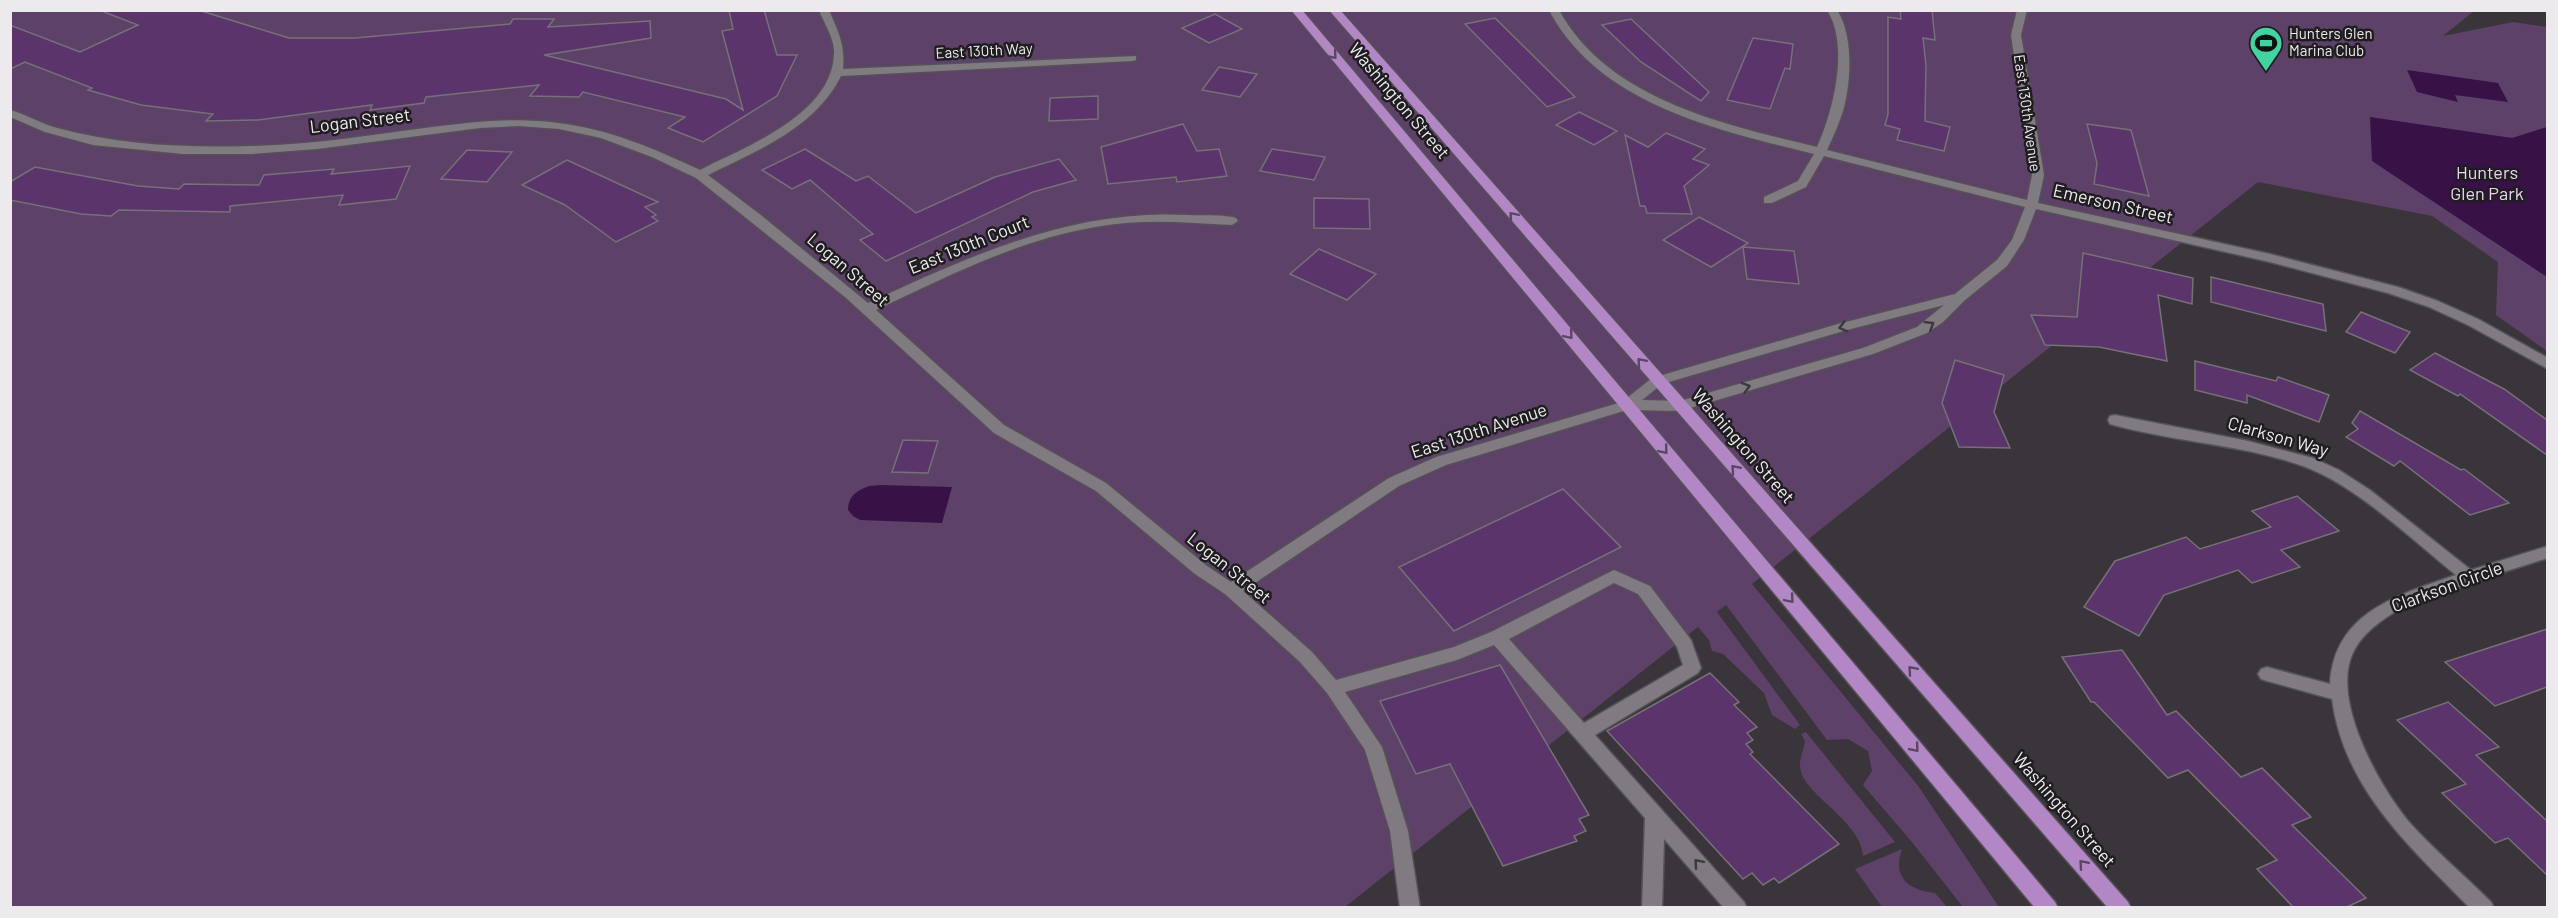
<svg xmlns="http://www.w3.org/2000/svg" width="2558" height="918" viewBox="0 0 2558 918" font-family="Barlow,sans-serif">
  <style>
    .green { fill: #5d4168 }
    .water { fill: #381146 }
    .building { fill: #5c346c; stroke: #757177; stroke-width: 1.5 }
    .lines { fill: none; stroke-linecap: round; stroke-linejoin: round }
    .minor-casing { stroke: #555257; stroke-width: 3 }
    .major-casing { stroke: #555257; stroke-width: 3 }
    .minor { fill: #7f7b81; fill-rule: evenodd }
    .major { fill: #b386c5; fill-rule: evenodd }
    .oneway { stroke: #5a4762 }
    .oneway2 { stroke: #3c393d }
    .labels { text-anchor: middle; stroke-width: 5; stroke-linejoin: round; paint-order: stroke }
    .far-poi-label { font-size: 15px; fill: #eceaed; stroke: #1f1d20; text-anchor: start }
    .far-street-label { font-size: 15px; fill: #eceaed; stroke: #1f1d20 }
    .street-label { font-size: 18px; fill: #eceaed; stroke: #1f1d20 }
    .park-label { font-size: 18px; fill: #e9d2f4; stroke: #1f1d20 }
  </style>
  <rect width="100%" height="100%" fill="#39353a"/>
  <g class="green">
    <path d="M10 11H2474L2443 36 2513 22 2547 27V351L2496 315 2498 262 2432 216 2258 182 1752 584 1919 787 1999 907H1963L1911 841 1863 785 1872 771 1868 751 1848 739 1827 740 1726 605 1717 612 1800 725 1795 729 1772 715 1764 693 1723 654 1712 651 1709 640 1698 627 1345 907H11Z"/>
    <path d="M1806 732 1895 842 1863 856C1861 819 1798 793 1800 764 1800 757 1804 749 1805 741L1801 734Z"/>
    <path d="M1902 849C1892 877 1908 890 1935 893L1947 907H1882L1855 869Z"/>
  </g>
  <g class="water">
    <path d="M2407 70 2498 83 2508 102 2455 95 2458 102 2417 92Z"/>
    <path d="M2370 117 2512 138 2547 127V277L2372 161Z"/>
    <path d="M870 486 881 485 952 487 942 523 860 520 853 516 848 510C848 496 857 490 870 486Z"/>
  </g>
  <g class="building">
    <path d="M104 10H198L289 38H355L510 24 513 19H554L548 27 650 21 651 38 544 55 726 99 743 110 722 31 733 29 729 10H764L777 55H797L777 96 703 142 668 128 685 117 583 92 579 97 530 96 539 85 426 97 424 103 370 110 372 105 258 120 206 121 213 114 141 105 88 90 92 88 25 62 10 69V25L80 52 138 25 104 12Z"/>
    <path d="M1900 10H1932L1935 40 1923 38 1926 65 1925 121 1950 127 1944 151 1897 140 1900 129 1885 125 1888 114V17L1901 19Z"/>
    <path d="M1215 14 1242 29 1209 43 1182 28Z"/>
    <path d="M1495 18 1575 97 1547 107 1465 24Z"/>
    <path d="M1631 19 1709 92 1701 101 1641 62 1602 25Z"/>
    <path d="M1753 38 1793 44 1790 69 1785 68 1770 109 1727 100Z"/>
    <path d="M1219 67 1257 74 1240 97 1202 90Z"/>
    <path d="M1098 96V119L1049 121 1050 98Z"/>
    <path d="M1579 112 1617 131 1594 145 1556 125Z"/>
    <path d="M1183 124 1197 151 1219 149 1227 176 1177 182 1176 177 1108 184 1101 147Z"/>
    <path d="M2087 124 2131 130 2149 196 2094 184 2097 163Z"/>
    <path d="M1666 133 1705 149 1693 159 1709 165 1684 186 1692 214 1647 213 1645 206H1640L1625 135 1648 147Z"/>
    <path d="M805 149 856 181 868 176 916 213 995 177 1059 159 1076 180 1033 192 886 261 860 240 873 234 810 180 792 189 762 170Z"/>
    <path d="M1272 149 1325 157 1314 180 1260 171Z"/>
    <path d="M467 150 512 152 487 182 441 179Z"/>
    <path d="M567 160 658 202 645 207 656 215 652 217 658 221 616 242 565 205 522 185Z"/>
    <path d="M410 166 396 199 339 205 343 195 230 206V212L119 210 111 216 81 214 10 200V182L35 167 138 186 179 189 184 184 259 185 264 175 334 169 331 174Z"/>
    <path d="M1314 198 1369 199 1370 229 1314 228Z"/>
    <path d="M1699 217 1748 243 1711 267 1663 240Z"/>
    <path d="M1743 247 1794 251 1799 284 1747 279Z"/>
    <path d="M1319 249 1376 274 1347 300 1290 274Z"/>
    <path d="M2083 253 2193 278 2192 304 2158 295 2167 361 2099 347 2045 345 2031 315 2077 317Z"/>
    <path d="M2211 277 2323 304 2326 331 2211 302Z"/>
    <path d="M2361 312 2410 332 2395 353 2346 332Z"/>
    <path d="M2435 353 2504 389 2547 420V455L2460 394 2458 396 2410 370Z"/>
    <path d="M1955 360 2004 375 1994 412 2010 448 1959 447 1942 403Z"/>
    <path d="M2195 361 2276 381 2278 377 2329 395 2319 422 2247 395V403L2195 390Z"/>
    <path d="M2360 411 2461 470 2464 469 2509 503 2470 515 2400 461 2394 466 2346 437 2358 429 2352 423Z"/>
    <path d="M903 440 938 441 928 473 892 472Z"/>
    <path d="M1563 489 1621 547 1454 631 1399 567Z"/>
    <path d="M2297 496 2339 531 2281 550 2300 567 2252 583 2238 570 2164 595 2139 636 2084 607 2115 561 2186 537 2200 549 2271 527 2252 511Z"/>
    <path d="M2547 629V687L2495 706 2445 662Z"/>
    <path d="M2122 650 2167 715 2176 711 2241 777 2262 768 2311 817 2292 825 2366 898 2345 908H2294L2257 869 2277 860 2188 770 2168 778 2094 702H2091L2062 657Z"/>
    <path d="M1500 665 1589 815 1579 819 1586 831 1574 836 1577 841 1503 866 1450 764 1416 774 1380 701Z"/>
    <path d="M1710 673 1739 702 1734 705 1757 727 1747 733 1753 740 1746 744 1753 752 1750 754 1839 844 1779 883 1774 878 1763 885 1752 873 1743 879 1607 731Z"/>
    <path d="M2448 702 2499 747 2476 755 2547 821V875L2508 838 2495 843 2442 793 2466 784 2397 720Z"/>
  </g>
  <g class="lines">
    <defs>
      <g id="minor">
        <path d="M819 10H829C839 34 845 44 843 69L1136 56V60L1132 61 841 76C815 128 757 151 708 175L762 216 868 303C970 256 1071 209 1186 215 1202 216 1221 214 1236 218L1238 221 1232 225C1191 223 1149 219 1108 225 1026 236 950 275 876 310L1004 425 1106 483 1207 566 1231 582 1389 478 1436 457 1622 402 1652 378 1838 324 1955 294 1997 260 2012 240 2025 207 1824 156 1806 187 1772 203H1764V197L1798 181 1814 154C1718 130 1599 105 1549 10H1559C1608 100 1726 125 1817 147 1833 112 1850 46 1827 10H1837C1854 36 1851 83 1843 111 1839 124 1833 137 1827 150L2027 200 2032 175 2011 35 2017 10H2027L2021 35 2044 175 2038 203 2270 254 2398 287 2438 301 2478 319 2548 358V369L2468 325 2429 307 2388 293 2270 262 2036 209 2024 240 2007 266 1965 300 1943 322 1927 333 1873 354 1680 411 1627 410 1446 465 1399 486 1243 591 1312 652 1336 680 1454 647 1491 632 1614 570 1650 586 1691 640 1701 668 1698 673 1595 735 1744 902 1747 908H1724L1664 839 1662 908H1642L1645 818 1494 645 1457 660 1345 692 1382 747 1408 831 1420 908H1400L1390 831 1365 750 1327 693 1300 662 1225 594 1195 574 1096 491 994 433 845 297 696 178 652 157 601 138 559 129 519 126 480 128 317 149 252 154H183L93 145 45 132 10 117V110C26 114 41 124 57 128 119 145 186 148 251 146 311 145 372 135 432 127 474 122 516 117 558 123 609 129 655 149 700 170 747 146 836 113 834 50 833 36 824 23 819 10ZM1944 305 1917 327 1863 348 1680 401 1642 400 1662 384 1847 330ZM1614 583 1638 594 1677 647 1683 665 1584 723 1509 639Z"/>
        <path d="M2115 415 2248 441 2313 458 2339 470 2370 490 2471 570 2548 546V558C2506 571 2467 584 2427 599 2416 604 2403 606 2393 613 2377 623 2359 637 2352 655 2332 702 2379 786 2409 822 2434 850 2464 875 2491 902L2494 908H2470C2410 847 2344 789 2332 699L2267 681 2261 679 2258 674 2261 669 2267 667 2330 684C2334 612 2398 595 2456 575 2412 540 2356 485 2303 466 2241 444 2173 442 2110 424L2108 420 2110 416Z"/>
      </g>
      <g id="major">
        <path d="M1291 10H1302L2055 902 2058 908H2035Z"/>
        <path d="M1329 10H1340L2128 902 2131 908H2108Z"/>
      </g>
    </defs>
    <use href="#minor" class="minor-casing"/>
    <use href="#major" class="major-casing"/>
    <use href="#minor" class="minor"/>
    <use href="#major" class="major"/>
  </g>
  <defs><path id="oneway-chevron" d="M-2-3.5L2.5 0L-2 3.5" fill="none" stroke-width="1.6" stroke-linecap="round" stroke-linejoin="round" transform="scale(1.5)"/></defs>
  <g class="oneway">
    <use href="#oneway-chevron" transform="translate(1333 55) rotate(50)"/>
    <use href="#oneway-chevron" transform="translate(1513 216) rotate(-131)"/>
    <use href="#oneway-chevron" transform="translate(1569 335) rotate(50)"/>
    <use href="#oneway-chevron" transform="translate(1641 362) rotate(-131)"/>
    <use href="#oneway-chevron" transform="translate(1664 450) rotate(50)"/>
    <use href="#oneway-chevron" transform="translate(1735 469) rotate(-131)"/>
    <use href="#oneway-chevron" transform="translate(1790 599) rotate(50)"/>
    <use href="#oneway-chevron" transform="translate(1912 670) rotate(-131)"/>
    <use href="#oneway-chevron" transform="translate(1915 748) rotate(50)"/>
    <use href="#oneway-chevron" transform="translate(2083 864) rotate(-131)"/>
  </g>
  <g class="oneway2">
    <use href="#oneway-chevron" transform="translate(1930 325) rotate(-32)"/>
    <use href="#oneway-chevron" transform="translate(1843 327) rotate(165)"/>
    <use href="#oneway-chevron" transform="translate(1746 387) rotate(-16)"/>
    <use href="#oneway-chevron" transform="translate(1698 863) rotate(-131)"/>
  </g>
  <defs>
    <symbol id="stadium-pin" viewBox="-11 -11 22 30"><path d="M0 17L-7.5 6A9.5 9.5 0 1 1 7.5 6Z" fill="#41d4a1" stroke="#1f1d20"/><path d="M0-5a6.5 5 0 1 0 0 10a6.5 5 0 1 0 0-10ZM-3.5-1.8h7v3.6h-7Z" fill="#111"/></symbol>
  </defs>
  <g fill-rule="evenodd">
    <use href="#stadium-pin" x="2247" y="24" width="38" height="52"/>
  </g>
  <g class="labels">
    <g class="far-poi-label">
      <text x="2289" y="39">Hunters Glen<tspan x="2289" dy="17">Marina Club</tspan></text>
    </g>
    <g class="far-street-label">
      <text transform="translate(984 51) rotate(-3)" y="5">East 130th Way</text>
      <text transform="translate(2027 113) rotate(82)" y="5">East 130th Avenue</text>
    </g>
    <g class="street-label">
      <text transform="translate(1399 101) rotate(50)" y="6">Washington Street</text>
      <text transform="translate(360 121) rotate(-7)" y="6">Logan Street</text>
      <text transform="translate(2113 204) rotate(13)" y="6">Emerson Street</text>
      <text transform="translate(969 245) rotate(-22)" y="6">East 130th Court</text>
      <text transform="translate(848 270) rotate(41)" y="6">Logan Street</text>
      <text transform="translate(1479 431) rotate(-18)" y="6">East 130th Avenue</text>
      <text transform="translate(2278 437) rotate(16)" y="6">Clarkson Way</text>
      <text transform="translate(1743 446) rotate(49)" y="6">Washington Street</text>
      <text transform="translate(1229 568) rotate(39)" y="6">Logan Street</text>
      <text transform="translate(2447 587) rotate(-20)" y="6">Clarkson Circle</text>
      <text transform="translate(2064 810) rotate(49)" y="6">Washington Street</text>
    </g>
    <g class="park-label">
      <text x="2487" y="179">Hunters<tspan x="2487" dy="21">Glen Park</tspan></text>
    </g>
  </g>
  <rect width="2558" height="918" fill="none" stroke="#eceaed" stroke-width="24"/>
</svg>
